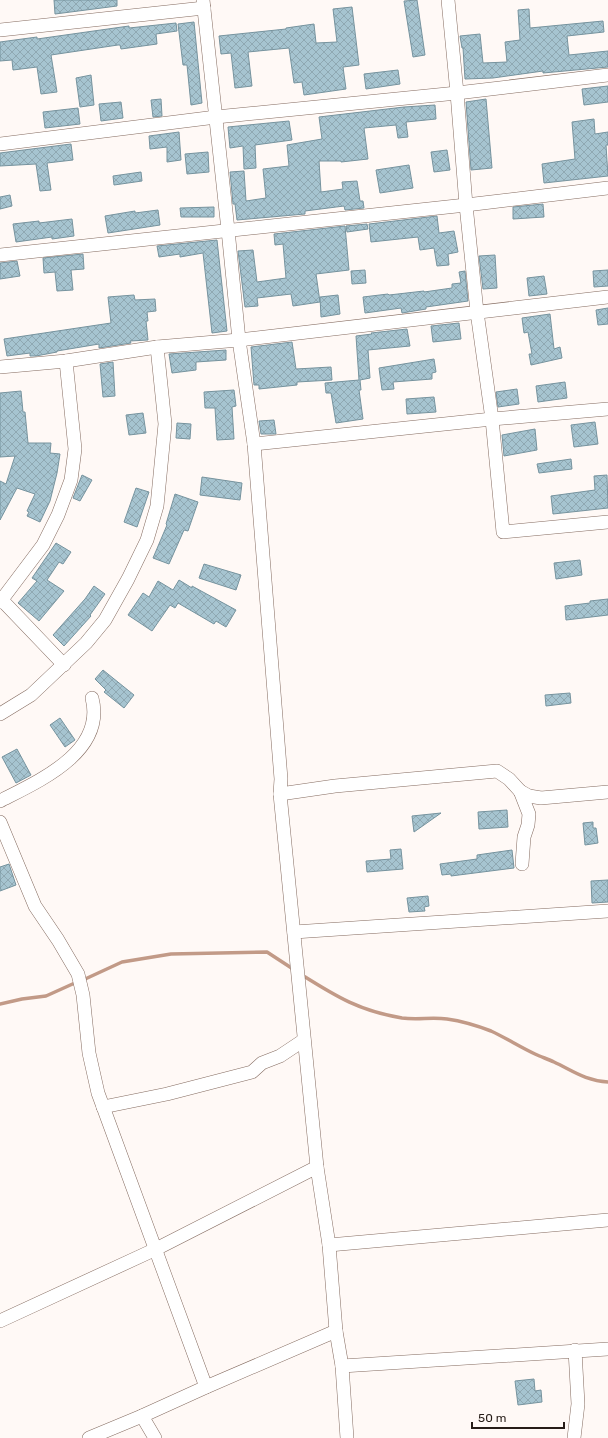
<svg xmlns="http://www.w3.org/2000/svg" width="608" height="1438" viewBox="0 0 608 1438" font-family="Rubik,sans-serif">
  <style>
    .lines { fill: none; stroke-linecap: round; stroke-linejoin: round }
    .stream { stroke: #c29a87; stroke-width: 3.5 }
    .building { fill: url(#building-cross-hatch); stroke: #76939e }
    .minor-casing { stroke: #856c61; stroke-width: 14 }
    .minor { stroke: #fff; stroke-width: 13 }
  </style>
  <defs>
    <pattern id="building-cross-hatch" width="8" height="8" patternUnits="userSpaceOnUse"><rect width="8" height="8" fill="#a6c4d0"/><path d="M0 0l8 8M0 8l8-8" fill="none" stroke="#8fa8b2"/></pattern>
  </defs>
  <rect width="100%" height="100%" fill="#fff9f6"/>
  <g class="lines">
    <g class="stream">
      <path d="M302 975C337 997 360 1011 402 1018 417 1020 432 1017 447 1019 461 1021 478 1026 491 1031 506 1038 520 1047 535 1054 541 1057 548 1059 554 1062 573 1071 586 1081 608 1082"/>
      <path d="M83 980 122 962 171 954 267 952 293 969"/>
      <path d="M0 1004 22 999 46 996 77 982"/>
    </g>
  </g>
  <g class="building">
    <path d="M54 0H117V6L55 14Z"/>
    <path d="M417 0 425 55 413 57 404 1Z"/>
    <path d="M352 7 359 65 343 67 346 89 304 95 302 82 294 83 289 48 248 52 252 86 235 88 231 53 221 54 219 36 286 29V28L314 24 316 43 337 42 333 9Z"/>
    <path d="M529 9 530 28 603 21 604 32 567 36 569 55 608 51V67L543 73V71L493 78 465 79 463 48H462L460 36 480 34 483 63 507 62 505 42 520 40 518 10Z"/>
    <path d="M194 22 202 103 191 105 187 65H183L178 24Z"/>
    <path d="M176 23 177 31 156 34 157 44 121 49 120 45H118L51 55 57 92 41 94 37 67 13 70 12 60 0 61V42L37 37V39L129 26V28Z"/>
    <path d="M398 70 400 84 366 89 364 74Z"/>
    <path d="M91 75 94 105 80 107 76 78Z"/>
    <path d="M608 86V102L584 105 582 89Z"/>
    <path d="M161 99 162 116 153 117 151 100Z"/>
    <path d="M486 99 492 168 471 170 466 102Z"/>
    <path d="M121 102 123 118 101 121 99 104Z"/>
    <path d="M435 105 436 119 406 122 408 137 398 138 396 125 364 128 368 159 341 162V161H319L321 192 343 189 342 182 357 181 360 201H363L364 208 345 210 344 206 305 211V214L237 220 235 204H233L230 172 244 171 246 201 266 198 263 169 289 166 287 145 322 139 319 117 404 107Z"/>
    <path d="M78 108 80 124 45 128 43 112Z"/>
    <path d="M594 119 595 134 608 132V145H606L608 176 544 183 542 164 575 159 572 122Z"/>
    <path d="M289 121 292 140 255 145 256 168 244 169 243 146 230 148 228 127Z"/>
    <path d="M179 132 181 160 167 162V147L150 149 149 136Z"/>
    <path d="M71 144 73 160 47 163 51 190 40 191 36 164 0 166V153Z"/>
    <path d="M447 150 450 170 434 172 431 152Z"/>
    <path d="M208 152 209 172 187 174 185 154Z"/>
    <path d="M409 165 413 188 380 193 376 170Z"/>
    <path d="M141 172 142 181 114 185 113 176Z"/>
    <path d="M10 195 12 206 0 209V197Z"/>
    <path d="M543 204 544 217 513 219V207Z"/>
    <path d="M214 207V217H181L180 208Z"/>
    <path d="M158 210 160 225 108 233 105 216 135 211V213Z"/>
    <path d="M437 216 439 233 454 231 458 252 448 254 449 265 437 266 434 248 420 250 418 237 371 242 369 224Z"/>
    <path d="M72 219 74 236 52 239V237L16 242 13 224 39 221V223Z"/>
    <path d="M367 224 368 229 347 232 346 226Z"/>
    <path d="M345 226 349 270 316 274 320 302 293 306 291 294 257 298 258 306 245 307 238 251 253 250 257 282 286 278 283 244 275 245 274 234Z"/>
    <path d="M217 240 227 331 212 333 203 253 180 257V254L159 257 157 246Z"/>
    <path d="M83 254 84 269 71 270 73 290 57 291 55 272 44 273 43 258Z"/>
    <path d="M495 255 497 288 483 289 479 256Z"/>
    <path d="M17 261 20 276 0 279V263Z"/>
    <path d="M365 270 366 283 352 284 351 271Z"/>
    <path d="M608 270V286L594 287 593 271Z"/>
    <path d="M465 271 468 301 426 307V309L402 313 401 308 365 313 363 297 388 294 389 295 424 291V292L452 288V284L461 283 459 272Z"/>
    <path d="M544 276 547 294 529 296 527 278Z"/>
    <path d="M134 295 135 300 155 299 156 311 147 312 148 321H146L148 340 130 341 131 343 99 348V344L57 351V352L36 356H30V353L7 356 4 339 111 323 108 297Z"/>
    <path d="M338 295 340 314 321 317 320 297Z"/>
    <path d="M608 308V324L598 325 596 310Z"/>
    <path d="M550 314 554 349 560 347 562 358 531 365 529 354H532L528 332 524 333 522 318Z"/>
    <path d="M459 323 461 339 433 342 431 326Z"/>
    <path d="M407 329 410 346 368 350 370 378 360 380 361 390H359L363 419 336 423 331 393H326L325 383 359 380 356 336 372 334 371 333Z"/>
    <path d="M292 342 296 369 331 367 332 380 297 382V385L259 389V385H254L251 347Z"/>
    <path d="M226 350V360L196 362V370L172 373 169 354Z"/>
    <path d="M434 359 436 372 432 373V379L393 382 394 389 382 390 379 368Z"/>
    <path d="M113 362 115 396 103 397 100 364Z"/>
    <path d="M565 382 567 398 538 402 536 386Z"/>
    <path d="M517 389 519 404 498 407 496 392Z"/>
    <path d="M234 390 236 406 232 407 234 439 217 440 215 408H205L204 392Z"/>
    <path d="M21 391 23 412H25L28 443H51L50 453 60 454 57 473 50 501 40 522 27 516 29 512 27 511 35 494 17 488 0 520V481L6 484 15 456 0 457V393Z"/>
    <path d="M434 397 436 412 407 414 406 399Z"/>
    <path d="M143 413 146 433 129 435 126 415Z"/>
    <path d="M274 420 276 434H261L259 421Z"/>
    <path d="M595 422 598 444 574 447 571 425Z"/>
    <path d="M177 423 191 424 190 439 176 438Z"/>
    <path d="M535 429 537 450 504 456 502 435Z"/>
    <path d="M571 459 572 469 539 473 537 464Z"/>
    <path d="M82 475 92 480 80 501 73 498Z"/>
    <path d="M607 475 608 508 553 514 551 496 595 490 594 476Z"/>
    <path d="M202 477 242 483 240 500 200 495Z"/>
    <path d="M136 488 149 492 137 527 124 522Z"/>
    <path d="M175 494 198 502 188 531 184 530 169 564 153 558 167 525 166 524Z"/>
    <path d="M56 543 71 552 63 564 59 562 47 580 64 591 39 621 18 603 37 581 32 578Z"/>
    <path d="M580 560 582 575 556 579 554 563Z"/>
    <path d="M204 564 241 575 236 590 199 578Z"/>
    <path d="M179 580 192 588V586L236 610 226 627 216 621 214 624 178 603 175 608 170 605 152 631 128 615 143 593 149 597 158 581 173 590Z"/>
    <path d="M94 586 105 594 90 615 91 616 64 646 53 635 85 599Z"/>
    <path d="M608 599V615L566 620 565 606 590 603V601Z"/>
    <path d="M103 670 134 695 124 708 104 692 106 690 95 679Z"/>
    <path d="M570 693 571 703 546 706 545 695Z"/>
    <path d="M60 718 75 740 65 747 50 725Z"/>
    <path d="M17 749 31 775 16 783 2 757Z"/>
    <path d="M507 810 508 827 479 829 478 812Z"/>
    <path d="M441 813 424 825 414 832 412 816Z"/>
    <path d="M593 822V828H596L598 843 585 845 583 823Z"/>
    <path d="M401 849 403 869 367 872 366 861 391 859 390 850Z"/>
    <path d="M512 850 514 868 451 876V874L442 875 440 864 477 859V855Z"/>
    <path d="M9 864 16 885 0 891V867Z"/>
    <path d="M608 880V902L592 903 591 881Z"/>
    <path d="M428 896 429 906 424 907 425 911 409 912 407 898Z"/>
    <path d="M534 1379 535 1391 541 1390 542 1402 518 1405 515 1381Z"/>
  </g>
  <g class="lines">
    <defs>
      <g id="minor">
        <path d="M203 0 228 230 239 340 254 444 281 779 280 794 317 1167 329 1245 336 1331 342 1366 347 1438"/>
        <path d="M448 0 457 93 466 205 477 312 492 419 503 532 608 522"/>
        <path d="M0 30 204 8"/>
        <path d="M0 144 216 117 457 93 608 75"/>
        <path d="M0 255 466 205 608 188"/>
        <path d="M0 367 66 361 157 347 239 340 608 297"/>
        <path d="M254 444 492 419 608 409"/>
        <path d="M0 598 64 665"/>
        <path d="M0 602 43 545 58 515 71 480 75 449 66 361"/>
        <path d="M0 714 31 695 86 643 105 620 128 579 147 540 157 506 165 424 157 347"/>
        <path d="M520 791 529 814 528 825 524 837 522 864"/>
        <path d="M280 794 335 786 497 771 509 779 520 791 529 796 541 798 608 792"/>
        <path d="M0 801C39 781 106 752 92 698"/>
        <path d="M0 822 35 906 58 940 78 974 83 995 89 1053 98 1093 206 1387"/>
        <path d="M294 932 608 911"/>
        <path d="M103 1107 167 1094 252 1072 262 1063 280 1056 304 1040"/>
        <path d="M329 1245 608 1220"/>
        <path d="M0 1321 156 1249 317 1167"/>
        <path d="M342 1366 608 1349"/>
        <path d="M142 1416 155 1438"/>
        <path d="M89 1438 142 1416 206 1387 336 1331"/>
        <path d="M574 1438 578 1404 575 1350"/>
      </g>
    </defs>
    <use href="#minor" class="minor-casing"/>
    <use href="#minor" class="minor"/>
  </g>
  <path d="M472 1422v6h92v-6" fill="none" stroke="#261c17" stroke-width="2"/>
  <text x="478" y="1422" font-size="12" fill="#261c17" stroke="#fff9f6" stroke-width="3" paint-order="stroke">50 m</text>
</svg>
